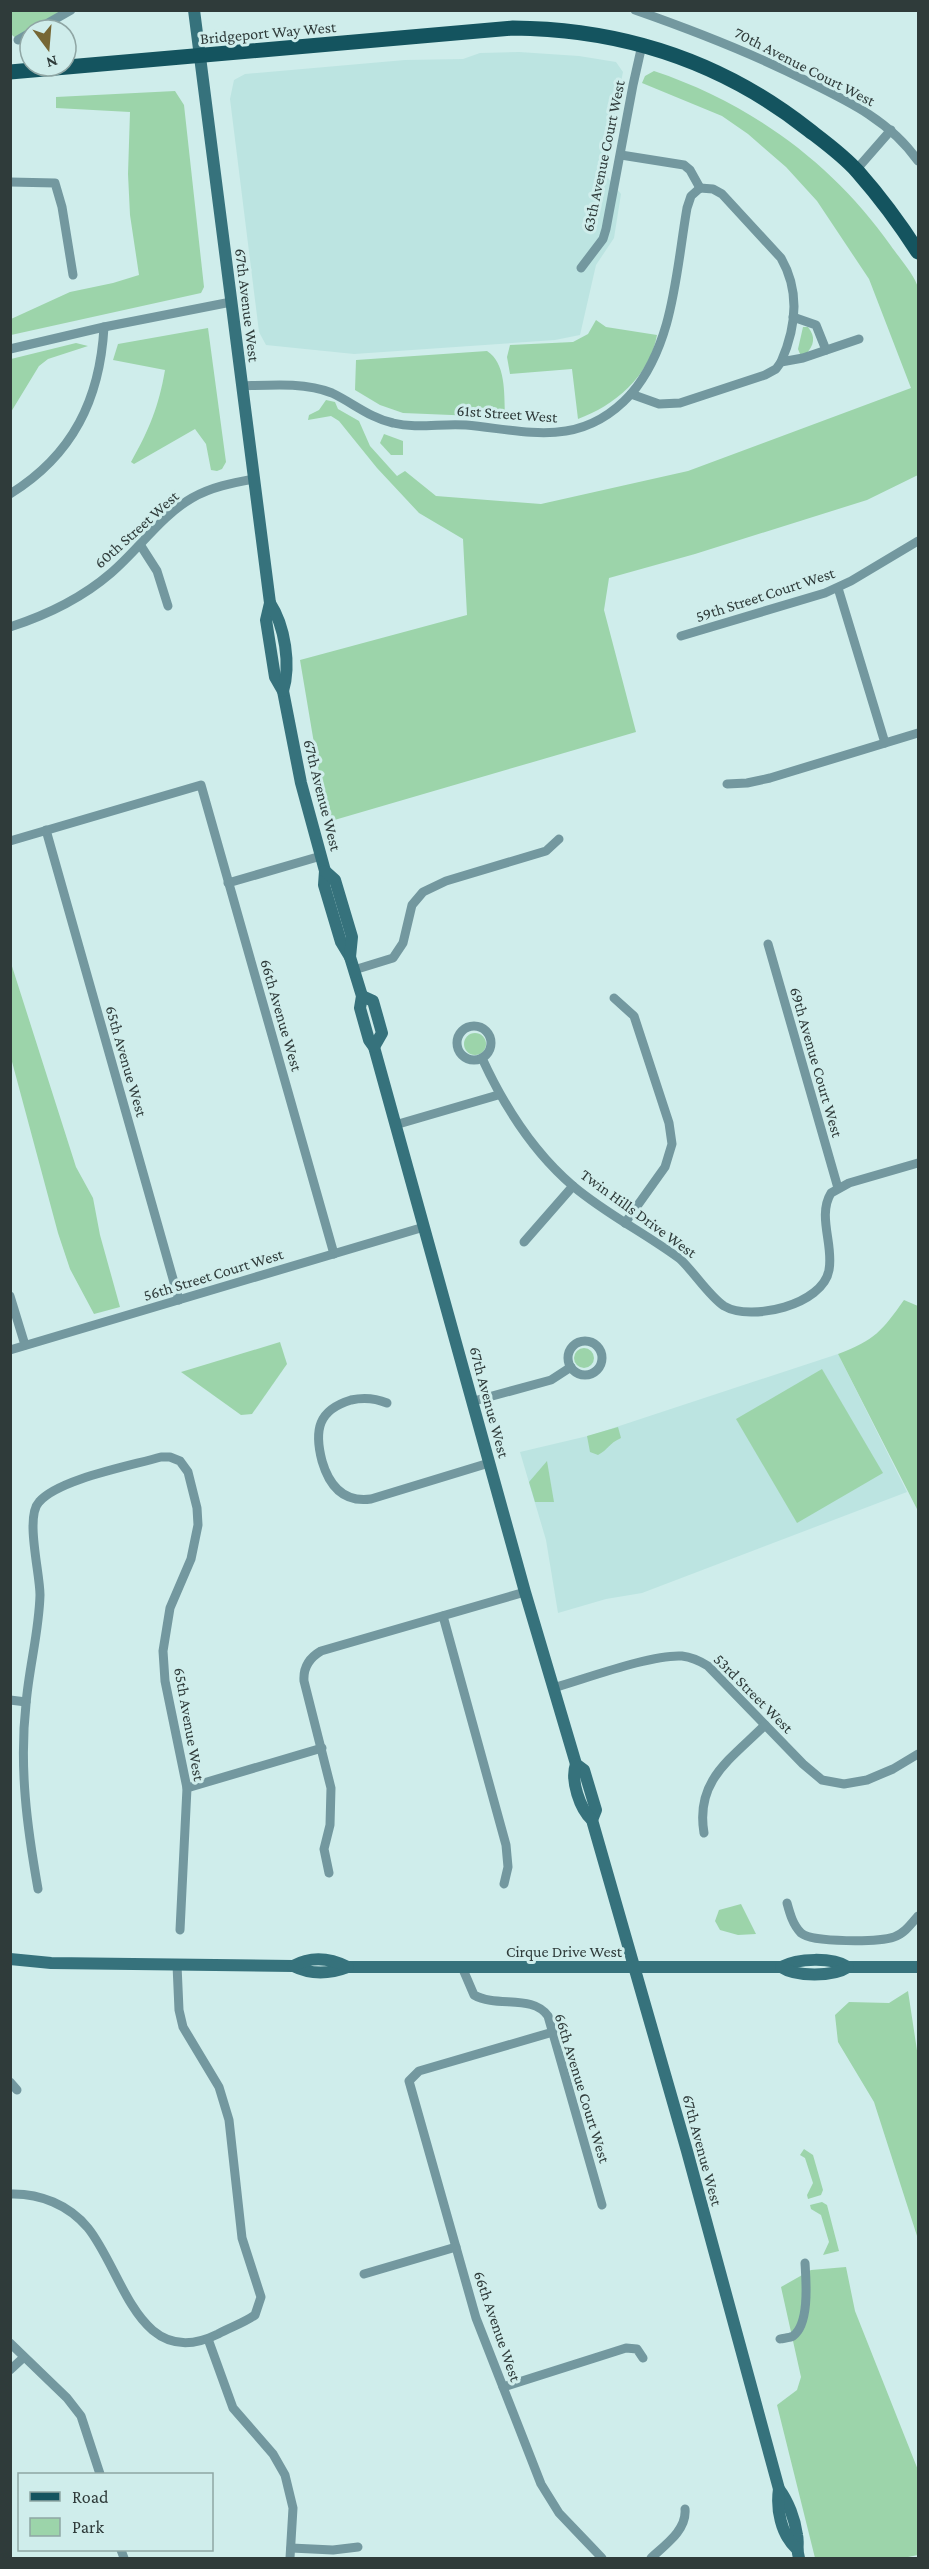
<svg xmlns="http://www.w3.org/2000/svg" width="929" height="2569" viewBox="0 0 929 2569" font-family="'Crimson Pro',serif">
  <style>
    .built { fill: #bce4e1 }
    .green { fill: #9cd4aa }
    .lines { fill: none; stroke-linecap: round; stroke-linejoin: round }
    .street { stroke: #73989f; stroke-width: 9 }
    .secondary { stroke: #36727c; stroke-width: 12 }
    .primary { stroke: #14545f; stroke-width: 15 }
    .labels { text-anchor: middle; stroke-width: 6; stroke-linejoin: round; paint-order: stroke }
    .street-label { font-size: 16px; fill: #2f3b3a; stroke: #cfedeb }
  </style>
  <rect width="100%" height="100%" fill="#cfedeb"/>
  <g class="built">
    <path d="M480 53 519 52 579 56 616 62 623 72 604 166 608 178 621 194 614 238 596 265 580 335 555 340 354 354 266 345 259 332 230 99 234 80 245 74 405 60 463 59Z"/>
    <path d="M838 1354 907 1492 642 1593 606 1599 558 1613 546 1540 520 1452 592 1435Z"/>
  </g>
  <g class="green">
    <path d="M10 11H71L18 40 12 35Z"/>
    <path d="M654 71C750 103 833 163 891 246 898 256 916 277 918 288 922 303 918 323 918 338 918 383 919 429 918 475L867 500 695 554 609 578 604 610 636 732 331 821 321 785 300 660 467 615 463 539 419 513 377 468 339 421 331 416 308 420 309 415 319 410 326 400 335 402 338 409 359 421 370 446 397 476 405 471 436 496 541 504 688 471 911 388 869 279 817 201 786 167 748 134 722 116 642 83 645 76Z"/>
    <path d="M175 91 184 105 204 287 201 293 11 335V319L70 292 113 283 139 275 130 215 128 174 130 112 56 108V97Z"/>
    <path d="M596 320 606 327 657 335C650 376 614 406 578 419L572 369 510 374 507 357 510 345 573 342 588 334Z"/>
    <path d="M803 327H808C816 337 814 345 806 354H800L798 349Z"/>
    <path d="M208 328 226 462 222 469 217 471 211 470 206 444 195 429 134 464 131 462C149 430 159 406 165 370L113 360 118 344Z"/>
    <path d="M76 343 88 346 48 359 39 366 11 412V359Z"/>
    <path d="M487 351C506 363 504 393 505 413L500 417 403 413 380 405 355 390 356 360Z"/>
    <path d="M384 434 403 441V455H391L380 443Z"/>
    <path d="M10 960 76 1167 93 1198 100 1235 120 1307 94 1314 70 1269 58 1233 11 1058Z"/>
    <circle cx="475" cy="1044" r="11"/>
    <path d="M904 1300 918 1306V1511L838 1354C875 1340 882 1331 904 1300Z"/>
    <path d="M280 1342 287 1364 252 1414 241 1415 181 1372Z"/>
    <circle cx="584" cy="1358" r="10"/>
    <path d="M822 1369 883 1473 797 1523 736 1419Z"/>
    <path d="M618 1427 621 1438C608 1444 609 1449 598 1455L590 1452 587 1436Z"/>
    <path d="M547 1461 554 1502H535L529 1482Z"/>
    <path d="M741 1904 756 1934 738 1935 720 1930 715 1921 719 1910Z"/>
    <path d="M908 1991 918 2057V2239L874 2102 838 2042 835 2015 849 2002 889 2003Z"/>
    <path d="M804 2149 813 2155 823 2190 821 2195 808 2199 807 2195 813 2183 805 2158 800 2155Z"/>
    <path d="M822 2202 827 2205 839 2251 823 2255 829 2242 821 2215 811 2209 810 2205Z"/>
    <path d="M846 2267 855 2311 918 2470V2555L903 2558H815L777 2405 797 2390 801 2377 781 2287 811 2270Z"/>
  </g>
  <g class="lines">
    <g class="street">
      <path d="M635 10C695 31 752 53 809 82 850 102 891 122 918 161"/>
      <path d="M36 30 71 10"/>
      <path d="M18 40 30 33"/>
      <path d="M621 155 684 165 690 170 700 188"/>
      <path d="M856 170 891 130"/>
      <path d="M10 182 55 183 62 207 73 275"/>
      <path d="M700 188 713 189 722 194 781 258C800 291 796 328 781 362"/>
      <path d="M581 268 603 239 606 229 633 85 642 45"/>
      <path d="M793 317 816 325 826 350"/>
      <path d="M10 349 104 327 231 302"/>
      <path d="M242 386C270 385 305 382 332 393 353 403 370 418 393 423 417 429 442 423 466 425 529 431 581 449 631 394L659 404 680 403 765 375 776 369 781 362 803 358 859 339"/>
      <path d="M631 394C674 344 676 271 687 208L691 196 700 188"/>
      <path d="M10 494C73 455 100 399 104 327"/>
      <path d="M141 546 157 571 168 606"/>
      <path d="M838 588 885 743"/>
      <path d="M10 627C47 615 82 598 111 573 139 549 161 516 192 498 211 487 232 483 254 479"/>
      <path d="M681 636 825 593 851 581 918 541"/>
      <path d="M727 784 747 783 770 778 918 733"/>
      <path d="M46 830 179 1300"/>
      <path d="M10 841 201 785 334 1254"/>
      <path d="M228 883 321 856"/>
      <path d="M768 944 838 1188"/>
      <path d="M354 970 393 958 403 943 412 905 423 892 446 881 546 851 559 839"/>
      <path d="M614 998 634 1016 669 1123 672 1144 665 1167 625 1223"/>
      <circle cx="474" cy="1043" r="17"/>
      <path d="M482 1058C504 1106 532 1151 573 1186 606 1214 645 1233 680 1259 694 1272 709 1296 724 1306 751 1322 823 1305 829 1270 834 1245 817 1216 831 1193L849 1183 918 1163"/>
      <path d="M395 1125 498 1095"/>
      <path d="M524 1242 573 1186"/>
      <path d="M10 1296 25 1345"/>
      <circle cx="585" cy="1358" r="17"/>
      <path d="M10 1350 424 1227"/>
      <path d="M474 1401 551 1380 571 1367"/>
      <path d="M387 1403C375 1398 364 1397 351 1400 318 1410 314 1430 322 1461 329 1485 343 1503 371 1499L489 1463"/>
      <path d="M443 1616 506 1845 508 1867 504 1884"/>
      <path d="M553 1688C585 1679 652 1654 682 1656 692 1657 700 1661 708 1666L803 1764 822 1780 844 1784 867 1780 893 1769 918 1754"/>
      <path d="M10 1700 26 1702"/>
      <path d="M187 1788 322 1748"/>
      <path d="M704 1833C695 1780 731 1759 765 1725"/>
      <path d="M329 1873 324 1849 330 1825 331 1788 304 1681C303 1667 309 1658 321 1651L525 1592"/>
      <path d="M38 1889C27 1827 19 1767 26 1704 29 1667 39 1632 40 1595 40 1573 25 1517 39 1502 59 1479 130 1466 161 1457H170L180 1461 188 1472 197 1508 198 1525 191 1559 170 1608 163 1651 165 1681 187 1788 180 1930"/>
      <path d="M787 1903C790 1914 793 1925 801 1933 813 1943 879 1942 894 1937 904 1934 911 1924 918 1916"/>
      <path d="M462 1967 474 1995C497 2008 533 1994 548 2016L602 2205"/>
      <path d="M553 2032 419 2071 409 2081 476 2318 541 2484 559 2513 602 2558"/>
      <path d="M10 2082 17 2090"/>
      <path d="M10 2194C40 2193 69 2205 88 2228 124 2273 139 2373 218 2334 231 2327 244 2323 255 2315L261 2297 242 2238 229 2120 219 2087 183 2027 179 2010 177 1965"/>
      <path d="M364 2274 456 2247"/>
      <path d="M208 2339 233 2408 273 2454 285 2475 293 2508 290 2558"/>
      <path d="M780 2339C784 2338 790 2338 793 2336 810 2324 806 2280 805 2263"/>
      <path d="M10 2343 67 2398 81 2416 100 2474"/>
      <path d="M10 2370 23 2358"/>
      <path d="M503 2387 626 2348 637 2349 643 2358"/>
      <path d="M291 2548 333 2550 358 2547"/>
      <path d="M121 2550 124 2558"/>
      <path d="M651 2558C665 2545 687 2530 685 2509"/>
    </g>
    <g class="secondary">
      <path d="M194 10 270 603 266 620 275 677 283 691 301 783 325 871 324 885 341 942 350 957 362 996 360 1008 369 1040 374 1047 525 1592 576 1764 584 1770 596 1810 592 1820"/>
      <path d="M270 603C285 626 291 665 283 691"/>
      <path d="M325 871 335 880 352 937 350 957"/>
      <path d="M362 996 373 1001 382 1033 374 1047"/>
      <path d="M576 1764C570 1780 580 1809 592 1820L687 2151 779 2489C788 2501 795 2519 797 2535 799 2543 796 2549 799 2558"/>
      <path d="M10 1959 51 1963 293 1966C311 1975 330 1974 348 1967H781C798 1958 832 1957 848 1967H918"/>
      <path d="M293 1966C311 1956 330 1958 348 1967"/>
      <path d="M781 1967C796 1977 833 1977 848 1967"/>
      <path d="M779 2489C776 2509 781 2534 796 2548"/>
    </g>
    <path class="primary" d="M10 72 513 28C622 29 723 62 809 130 826 143 844 156 858 172 880 197 900 224 918 252"/>
  </g>
  <g class="labels">
    <g class="street-label">
      <text transform="translate(268 32) rotate(-5)" y="6">Bridgeport Way West</text>
      <text transform="translate(805 66) rotate(27)" y="6">70th Avenue Court West</text>
      <text transform="translate(603 156) rotate(-78)" y="6">63th Avenue Court West</text>
      <text transform="translate(248 305) rotate(83)" y="6">67th Avenue West</text>
      <text transform="translate(507 413) rotate(4)" y="6">61st Street West</text>
      <text transform="translate(136 529) rotate(-42)" y="6">60th Street West</text>
      <text transform="translate(765 594) rotate(-18)" y="6">59th Street Court West</text>
      <text transform="translate(323 795) rotate(76)" y="6">67th Avenue West</text>
      <text transform="translate(282 1015) rotate(74)" y="6">66th Avenue West</text>
      <text transform="translate(127 1061) rotate(74)" y="6">65th Avenue West</text>
      <text transform="translate(817 1062) rotate(74)" y="6">69th Avenue Court West</text>
      <text transform="translate(639 1213) rotate(36)" y="6">Twin Hills Drive West</text>
      <text transform="translate(213 1274) rotate(-17)" y="6">56th Street Court West</text>
      <text transform="translate(490 1402) rotate(75)" y="6">67th Avenue West</text>
      <text transform="translate(754 1693) rotate(45)" y="6">53rd Street West</text>
      <text transform="translate(190 1724) rotate(80)" y="6">65th Avenue West</text>
      <text x="564" y="1957">Cirque Drive West</text>
      <text transform="translate(583 2088) rotate(73)" y="6">66th Avenue Court West</text>
      <text transform="translate(703 2150) rotate(75)" y="6">67th Avenue West</text>
      <text transform="translate(498 2326) rotate(71)" y="6">66th Avenue West</text>
    </g>
  </g>
  <rect width="929" height="2569" fill="none" stroke="#2f3b3a" stroke-width="24"/>
  <rect x="18" y="2473" width="195" height="78" fill="#cfedeb" stroke="#8fa6a4" stroke-width="1.5"/>
  <rect x="30" y="2492" width="30" height="9" fill="#14545f" stroke="#8fa6a4" stroke-width="1.5"/>
  <text x="72" y="2503" font-size="18" fill="#2f3b3a">Road</text>
  <rect x="30" y="2518" width="30" height="18" fill="#9cd4aa" stroke="#8fa6a4" stroke-width="1.5"/>
  <text x="72" y="2533" font-size="18" fill="#2f3b3a">Park</text>
  <g transform="translate(48 48) rotate(164)"><circle r="28" fill="#cfedeb" stroke="#8fa6a4" stroke-width="1.5"/>
  <path d="M0-4.5L10 22L0 15L-10 22Z" fill="#766735"/>
  <text y="-9" font-size="16" font-weight="bold" text-anchor="middle" fill="#2f3b3a">N</text>
  </g>
</svg>
